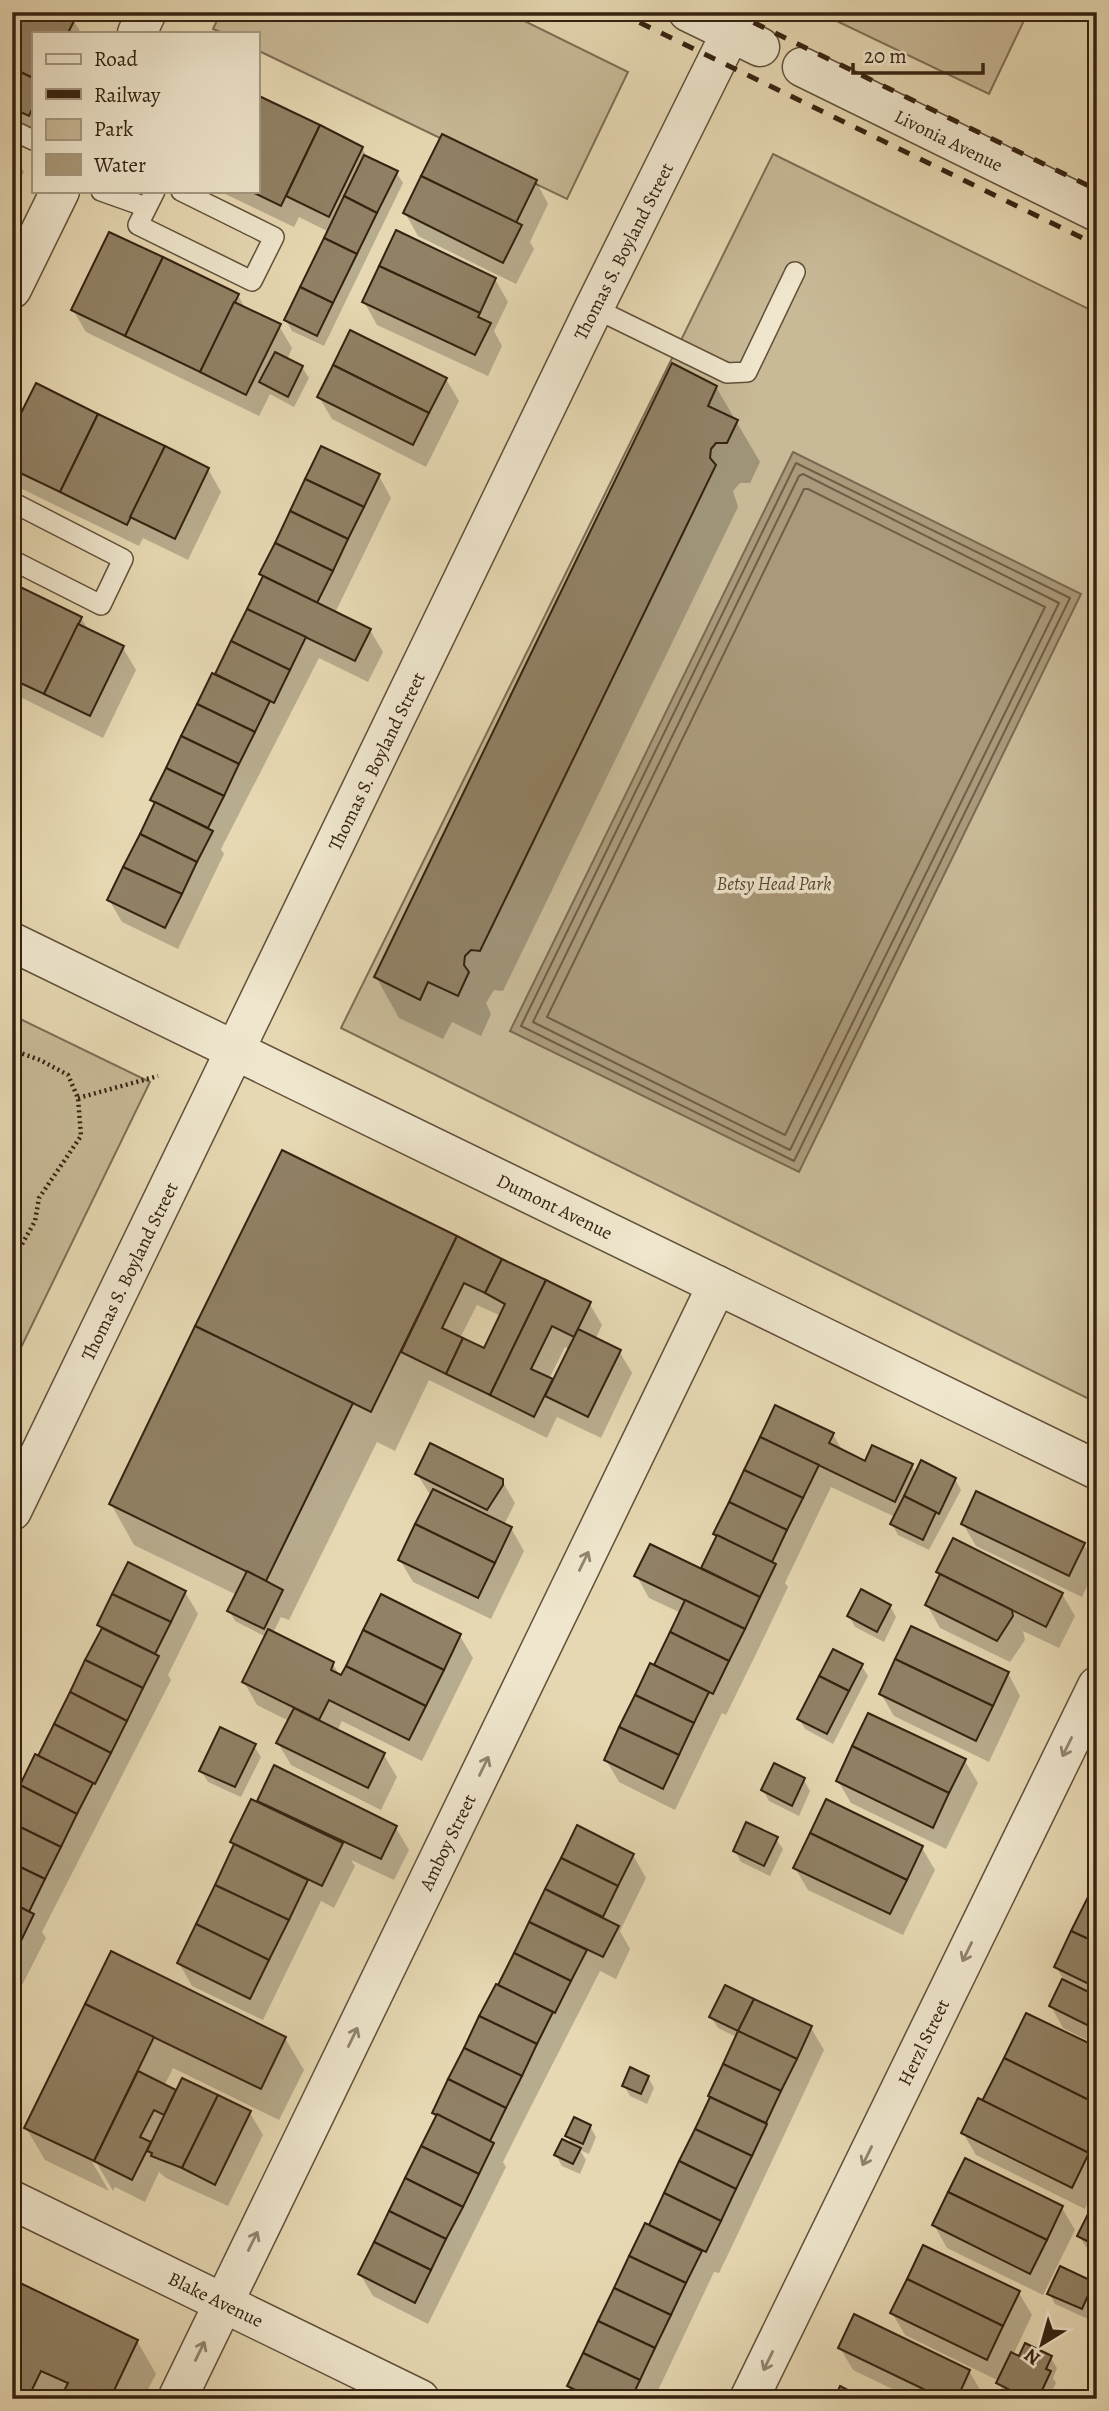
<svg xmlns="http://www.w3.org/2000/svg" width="1109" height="2411" viewBox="0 0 1109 2411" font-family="Alegreya,serif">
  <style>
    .green { fill: #c8b997; stroke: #7e6e54; stroke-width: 2 }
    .water { fill: #aa9a7b; stroke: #7b6a51; stroke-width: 2 }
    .shadow { fill: #0003; fill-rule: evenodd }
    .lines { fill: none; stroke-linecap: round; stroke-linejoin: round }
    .shore { stroke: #705e46; stroke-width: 2 }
    .building { fill: #918165; stroke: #352211; stroke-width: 2 }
    .service-casing { stroke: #615039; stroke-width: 22 }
    .minor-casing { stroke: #615039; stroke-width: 41 }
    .path { stroke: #352211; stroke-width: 4.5; stroke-dasharray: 2 3.5; stroke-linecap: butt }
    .service { stroke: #efe6cd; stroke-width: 19 }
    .minor { stroke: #efe6cd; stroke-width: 38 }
    .rail { stroke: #352211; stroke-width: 5; stroke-dasharray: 12 12; stroke-linecap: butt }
    .oneway { stroke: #92846f }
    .labels { text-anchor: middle; stroke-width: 7; stroke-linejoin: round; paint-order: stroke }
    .street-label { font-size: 19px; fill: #352211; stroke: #efe6cd }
    .park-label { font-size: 19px; font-style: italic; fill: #5a4832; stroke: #efe6cd }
  </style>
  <rect width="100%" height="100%" fill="#e6d8b2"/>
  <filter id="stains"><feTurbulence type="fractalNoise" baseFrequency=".00286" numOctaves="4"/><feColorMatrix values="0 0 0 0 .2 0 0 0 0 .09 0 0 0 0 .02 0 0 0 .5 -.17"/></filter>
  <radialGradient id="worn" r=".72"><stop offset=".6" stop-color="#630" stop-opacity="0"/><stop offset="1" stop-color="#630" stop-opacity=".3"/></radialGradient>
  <g class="green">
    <path d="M221 12H506L628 72 567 199 257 50V33H223L213 29Z"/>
    <path d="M825 12H1028L989 94 824 15Z"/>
    <path d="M773 154 1097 313V1403L341 1028Z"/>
    <path d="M12 1015 150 1082 12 1366Z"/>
  </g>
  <path class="water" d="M793 452 1081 594 799 1172 510 1031Z"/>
  <g class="shadow">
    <path d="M12 12 74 21 81 33H33V133L12 123Z"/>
    <path d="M257 97 362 148 368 159 396 172 403 183 324 346 292 331 286 320 329 232 299 217 294 227 219 191H257Z"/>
    <path d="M12 152 24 172 12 195Z"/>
    <path d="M536 181 548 204 530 242 534 249 516 284 418 236 405 213Z"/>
    <path d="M495 279 508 302 494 331 502 346 488 376 377 325 364 302Z"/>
    <path d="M238 295 246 310 279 326 292 348 287 360 302 367 309 378 294 407 270 394 259 416 86 332 73 310Z"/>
    <path d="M446 379 459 401 426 467 332 419 319 397Z"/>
    <path d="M716 387 760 462 750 483H740L733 491 738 507 503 991 494 990 486 1003 491 1014 481 1036 452 1022 443 1039 399 1018 376 977Z"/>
    <path d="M12 435 208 469 221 492 188 560 143 538 139 546 12 484Z"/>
    <path d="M379 476 391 498 335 613 370 630 383 652 368 682 319 658 221 849 224 854 178 949 122 922 109 900 155 805 152 800 263 579 261 574Z"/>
    <path d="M12 584 81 618 89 631 123 648 136 670 103 738 12 693Z"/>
    <path d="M12 771 22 788 12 807Z"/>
    <path d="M282 1153 589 1303 602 1325 595 1340 619 1351 632 1373 601 1438 557 1417 547 1438 429 1380 395 1451 377 1442 289 1620 281 1617 273 1633 333 1664 341 1678 460 1636 473 1658 422 1761 342 1721 337 1731 384 1755 397 1777 381 1810 291 1765 278 1743 289 1721 257 1705 244 1682 266 1637 235 1621 229 1610 237 1595 134 1545 111 1504ZM477 1305 501 1316 484 1350 460 1338ZM565 1347 569 1350 554 1382 549 1379Z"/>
    <path d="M833 1434 843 1452 866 1463 912 1466 916 1474 955 1479 961 1490 929 1550 898 1535 892 1524 895 1517 831 1487 785 1583 788 1587 757 1652 726 1715 722 1713 675 1810 619 1782 606 1760 681 1613 649 1598 636 1575 701 1571 718 1537Z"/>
    <path d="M417 1474 502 1481 515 1503 504 1525 511 1528 524 1551 491 1619 413 1582 400 1560 431 1496Z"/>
    <path d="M963 1524 1084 1544 1096 1567 1082 1597 976 1546Z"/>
    <path d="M938 1572 1062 1594 1075 1616 1059 1648 1023 1631 1025 1640 1010 1662 940 1628 927 1605 941 1577Z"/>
    <path d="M185 1592 198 1614 168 1675 171 1680 42 1932 46 1938 12 2005V1805L102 1631 99 1625Z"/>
    <path d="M890 1606 896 1617 884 1642 855 1627 849 1616Z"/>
    <path d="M861 1665 868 1676 833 1744 805 1729 799 1719Z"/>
    <path d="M1008 1673 1020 1696 989 1762 894 1716 881 1694Z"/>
    <path d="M254 1746 261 1757 241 1797 208 1782 201 1771Z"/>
    <path d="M965 1761 978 1783 946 1849 851 1803 838 1781Z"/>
    <path d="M275 1768 396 1828 409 1850 394 1880 351 1860 355 1866 334 1908 321 1901 263 2020 192 1986 179 1963 235 1847 232 1842 258 1804Z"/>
    <path d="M804 1780 810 1791 799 1816 769 1801 763 1790Z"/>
    <path d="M578 1828 633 1855 646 1878 620 1931 630 1949 616 1979 600 1971 519 2130 503 2162 506 2167 428 2324 373 2296 360 2274 437 2118 434 2113Z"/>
    <path d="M776 1839 783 1849 770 1876 741 1862 735 1851Z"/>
    <path d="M922 1848 935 1870 903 1935 808 1890 795 1868Z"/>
    <path d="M1097 1903V2045L1063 2028 1051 2006 1064 1980 1056 1967Z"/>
    <path d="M111 1953 285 2038 304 2070 279 2120 173 2068 164 2086 250 2113 263 2135 228 2206 166 2178 159 2172 145 2202 115 2187 113 2191 91 2153 88 2155 109 2191 45 2160 26 2128Z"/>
    <path d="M711 2017 811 2028 824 2050 733 2244 719 2273 714 2272 654 2399H576L569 2386 650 2228 738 2038 718 2028Z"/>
    <path d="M1097 2049V2185L1085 2209 976 2155 963 2133 983 2104Z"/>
    <path d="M648 2077 654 2088 647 2104 630 2096 624 2085Z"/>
    <path d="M590 2126 596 2137 589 2154 580 2150 586 2160 580 2174 562 2166 556 2155 573 2146 567 2136Z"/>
    <path d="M1097 2200V2252L1086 2247 1079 2236Z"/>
    <path d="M1062 2208 1075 2230 1043 2295 947 2248 934 2225Z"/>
    <path d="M12 2281 137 2341 156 2374 143 2399H14Z"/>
    <path d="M1093 2283 1097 2300 1088 2319 1055 2304 1049 2293Z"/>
    <path d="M1019 2293 1032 2315 1013 2355 1020 2358H1051L1057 2368 1053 2378 1056 2383 1048 2399H1013L1004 2394 999 2381 905 2335 892 2313Z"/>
    <path d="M840 2348 969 2371 982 2393 979 2399H913L853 2370Z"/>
  </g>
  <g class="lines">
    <g class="shore">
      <path d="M796 463 1070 598 794 1161 521 1026Z"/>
      <path d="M803 474 1059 603 790 1150 533 1022 799 476Z"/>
      <path d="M804 489H808L1045 607 785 1135 547 1017Z"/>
    </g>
  </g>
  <g class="building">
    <path d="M12 12H60L75 19 68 33H33V78L12 68Z"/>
    <path d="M12 68 33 78V107L29 116 12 108Z"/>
    <path d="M257 95 320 125 281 206 250 191H257Z"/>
    <path d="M320 125 363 147 329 217 286 196Z"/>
    <path d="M442 134 537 180 516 223 421 176Z"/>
    <path d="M364 155 398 171 377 213 344 196Z"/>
    <path d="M421 176 522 225 503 263 403 213Z"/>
    <path d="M344 196 377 213 357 254 324 238Z"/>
    <path d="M396 230 496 278 480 313 379 266Z"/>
    <path d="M109 232 163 257 125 336 71 310Z"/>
    <path d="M324 238 357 254 333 303 300 287Z"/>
    <path d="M163 257 239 294 200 372 125 336Z"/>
    <path d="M379 266 480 313 478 317 491 323 475 355 362 302Z"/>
    <path d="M300 287 333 303 317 336 284 320Z"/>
    <path d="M234 302 281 324 246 395 200 372Z"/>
    <path d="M350 330 447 378 429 413 333 365Z"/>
    <path d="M275 352 303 366 288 397 259 382Z"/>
    <path d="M672 363 717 386 708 406 738 420 727 443H716L711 449 710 458 716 465 480 951 471 950 465 956 464 965 469 972 458 996 428 982 420 1000 374 977Z"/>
    <path d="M333 365 429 413 413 445 317 397Z"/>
    <path d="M36 383 98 414 60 492 12 469V431Z"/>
    <path d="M98 414 165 446 127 525 60 492Z"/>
    <path d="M165 446 209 468 175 539 130 517Z"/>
    <path d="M321 446 380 474 364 507 305 479Z"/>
    <path d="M305 479 364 507 348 539 290 511Z"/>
    <path d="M290 511 348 539 333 571 275 543Z"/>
    <path d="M275 543 333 571 317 603 259 574Z"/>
    <path d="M263 576 371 629 355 661 247 609Z"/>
    <path d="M12 583 82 617 44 694 12 679Z"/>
    <path d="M247 609 306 637 290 670 231 641Z"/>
    <path d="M78 624 124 646 90 716 44 694Z"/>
    <path d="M231 641 290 670 274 703 215 674Z"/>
    <path d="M212 673 270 701 255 732 197 704Z"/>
    <path d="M197 704 255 732 239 764 181 736Z"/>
    <path d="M181 736 239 764 224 796 166 768Z"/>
    <path d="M166 768 224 796 208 828 150 800Z"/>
    <path d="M155 802 213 831 197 862 140 834Z"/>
    <path d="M140 834 197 862 182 894 123 867Z"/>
    <path d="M123 867 182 894 165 928 107 900Z"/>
    <path d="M282 1150 457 1236 371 1412 195 1326Z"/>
    <path d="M457 1236 502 1259 485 1293 464 1283 442 1328 463 1338 446 1374 401 1352Z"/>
    <path d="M502 1259 546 1280 490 1395 446 1374 463 1338 484 1348 505 1304 485 1293Z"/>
    <path d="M546 1280 591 1302 574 1337 552 1326 531 1369 553 1379 534 1417 490 1395Z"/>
    <path d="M195 1326 353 1403 266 1581 109 1504Z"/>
    <path d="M578 1329 621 1350 588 1417 545 1396Z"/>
    <path d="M775 1405 834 1433 829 1443 865 1461 872 1445 913 1464 895 1502 760 1437Z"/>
    <path d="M760 1437 819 1465 803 1498 744 1470Z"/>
    <path d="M430 1443 503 1479V1485L487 1510 415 1474Z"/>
    <path d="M921 1460 956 1478 939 1514 904 1496Z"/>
    <path d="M744 1470 803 1498 787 1530 729 1502Z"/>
    <path d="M433 1489 512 1527 495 1563 415 1524Z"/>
    <path d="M976 1491 1085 1543 1069 1576 961 1524Z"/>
    <path d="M904 1496 936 1512 923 1540 890 1524Z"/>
    <path d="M729 1502 787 1530 772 1562 713 1534Z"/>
    <path d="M415 1524 495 1563 478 1598 398 1560Z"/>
    <path d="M717 1535 776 1564 760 1597 701 1568Z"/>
    <path d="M953 1538 1063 1593 1046 1627 936 1572Z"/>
    <path d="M650 1544 760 1597 745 1629 634 1576Z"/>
    <path d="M128 1562 186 1591 171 1622 112 1594Z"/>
    <path d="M247 1571 283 1590 264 1629 227 1611Z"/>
    <path d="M940 1574 1012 1610 1013 1616 997 1641 925 1605Z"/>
    <path d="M861 1589 891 1605 877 1632 847 1616Z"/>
    <path d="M112 1594 171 1622 155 1654 97 1625Z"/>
    <path d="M381 1594 461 1634 444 1670 363 1630Z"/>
    <path d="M685 1600 745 1629 729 1661 670 1632Z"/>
    <path d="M911 1626 1009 1672 993 1706 895 1659Z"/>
    <path d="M102 1628 159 1656 143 1688 85 1660Z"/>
    <path d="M268 1629 334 1662 331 1670 341 1675 346 1666 426 1706 409 1740 329 1700 319 1720 242 1682Z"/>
    <path d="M363 1630 444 1670 426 1706 346 1666Z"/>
    <path d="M670 1632 729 1661 713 1694 654 1665Z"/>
    <path d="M833 1649 863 1664 849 1691 819 1676Z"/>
    <path d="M895 1659 993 1706 976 1741 879 1694Z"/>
    <path d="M85 1660 143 1688 127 1721 70 1692Z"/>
    <path d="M650 1663 709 1692 694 1723 635 1695Z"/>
    <path d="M819 1676 849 1691 827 1734 797 1719Z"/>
    <path d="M70 1692 127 1721 111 1753 54 1724Z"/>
    <path d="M635 1695 694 1723 679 1755 619 1727Z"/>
    <path d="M294 1708 385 1753 368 1788 276 1743Z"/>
    <path d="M868 1713 966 1759 949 1793 852 1746Z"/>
    <path d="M54 1724 111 1753 95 1784 38 1756Z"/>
    <path d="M220 1727 256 1744 235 1787 199 1771Z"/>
    <path d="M619 1727 679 1755 663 1789 604 1760Z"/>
    <path d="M852 1746 949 1793 933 1828 836 1781Z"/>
    <path d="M35 1754 93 1783 77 1814 20 1785Z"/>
    <path d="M774 1763 805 1778 792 1806 761 1790Z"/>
    <path d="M274 1765 397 1826 381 1859 257 1801Z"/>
    <path d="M20 1785 77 1814 61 1847 12 1823V1800Z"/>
    <path d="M251 1799 343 1843 322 1886 230 1842Z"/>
    <path d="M826 1799 923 1846 907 1880 810 1833Z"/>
    <path d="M746 1822 778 1837 764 1866 733 1851Z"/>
    <path d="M12 1823 61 1847 45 1879 12 1863Z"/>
    <path d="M577 1825 634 1854 618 1886 561 1858Z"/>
    <path d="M810 1833 907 1880 890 1914 793 1868Z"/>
    <path d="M234 1844 308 1880 289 1920 215 1885Z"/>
    <path d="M561 1858 618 1886 603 1917 545 1889Z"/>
    <path d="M12 1863 45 1879 29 1912 12 1903Z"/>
    <path d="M215 1885 289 1920 269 1960 196 1924Z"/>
    <path d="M545 1889 619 1926 603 1957 529 1922Z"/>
    <path d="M1088 1897 1097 1901V1943L1071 1931Z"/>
    <path d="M12 1903 34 1914 19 1945 12 1942Z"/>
    <path d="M529 1922 587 1950 571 1981 514 1953Z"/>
    <path d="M196 1924 269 1960 250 1999 177 1963Z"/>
    <path d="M1071 1931 1097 1943V1988L1054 1967Z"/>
    <path d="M111 1951 286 2037 261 2089 85 2004Z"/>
    <path d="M514 1953 571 1981 555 2013 498 1985Z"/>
    <path d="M1062 1979 1097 1996V2030L1049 2006Z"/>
    <path d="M496 1984 553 2012 537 2044 479 2016Z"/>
    <path d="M725 1985 754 1999 738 2031 709 2017Z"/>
    <path d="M754 1999 812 2026 797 2059 738 2031Z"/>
    <path d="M85 2004 154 2037 94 2161 24 2128Z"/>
    <path d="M1026 2013 1097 2047V2104L1004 2058Z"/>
    <path d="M479 2016 537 2044 522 2076 464 2048Z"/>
    <path d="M738 2031 797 2059 781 2091 723 2064Z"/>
    <path d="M464 2048 522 2076 506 2108 448 2079Z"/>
    <path d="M1004 2058 1097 2104V2147L1093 2155 982 2101Z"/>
    <path d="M723 2064 781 2091 766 2123 708 2096Z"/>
    <path d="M630 2067 649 2076 641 2094 622 2086Z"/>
    <path d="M138 2071 176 2090 164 2115 154 2110 140 2137 151 2142 132 2180 94 2161Z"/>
    <path d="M182 2078 218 2095 182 2168 151 2156 152 2153 147 2151Z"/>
    <path d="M448 2079 506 2108 490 2141 432 2113Z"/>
    <path d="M218 2095 251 2111 215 2185 182 2168Z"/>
    <path d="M710 2097 767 2124 752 2156 695 2129Z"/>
    <path d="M978 2098 1089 2153 1072 2188 961 2133Z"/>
    <path d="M437 2114 494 2143 479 2174 421 2146Z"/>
    <path d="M574 2117 591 2125 583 2144 565 2136Z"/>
    <path d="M695 2129 752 2156 736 2189 679 2161Z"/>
    <path d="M562 2139 581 2148 573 2164 554 2155Z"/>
    <path d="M421 2146 479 2174 463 2207 405 2178Z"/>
    <path d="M965 2158 1063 2206 1047 2240 948 2192Z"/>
    <path d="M679 2161 736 2189 721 2221 664 2193Z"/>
    <path d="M405 2178 463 2207 446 2239 389 2211Z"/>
    <path d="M948 2192 1047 2240 1030 2274 932 2225Z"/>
    <path d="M664 2193 721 2221 706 2252 649 2225Z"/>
    <path d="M1091 2208 1097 2211V2246L1077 2236Z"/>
    <path d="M389 2211 446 2239 431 2270 374 2242Z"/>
    <path d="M645 2223 702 2251 686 2283 629 2256Z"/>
    <path d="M374 2242 431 2270 415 2303 358 2274Z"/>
    <path d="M923 2245 1020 2291 1003 2326 907 2279Z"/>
    <path d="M629 2256 686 2283 671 2315 614 2288Z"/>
    <path d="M1060 2266 1094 2282 1082 2309 1047 2294Z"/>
    <path d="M12 2279 138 2340 110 2399H60L68 2383 41 2371 30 2394 12 2385Z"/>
    <path d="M907 2279 1003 2326 987 2360 890 2313Z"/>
    <path d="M614 2288 671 2315 655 2348 598 2321Z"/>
    <path d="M854 2314 970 2370 957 2399H944L838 2348Z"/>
    <path d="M598 2321 655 2348 640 2380 583 2353Z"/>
    <path d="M1025 2343 1052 2356 1046 2369 1051 2371 1038 2399H1028L996 2383 1011 2352 1019 2356Z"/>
    <path d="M583 2353 640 2380 631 2399H594L567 2386Z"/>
    <path d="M840 2386 865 2399H834Z"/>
  </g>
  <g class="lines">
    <defs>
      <g id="service">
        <path d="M12 130 33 140"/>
        <path d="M101 191 146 207"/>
        <path d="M155 191 138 225 252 281 274 237 181 191"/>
        <path d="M594 308 727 373 747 372 795 272"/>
        <path d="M12 502 123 559 101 605 12 560"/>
      </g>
      <g id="minor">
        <path d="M688 12 760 47"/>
        <path d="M137 33 147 12"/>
        <path d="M802 67 1097 212"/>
        <path d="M12 289 60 191"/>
        <path d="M12 942 1097 1470"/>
        <path d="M12 1511 594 308 741 12"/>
        <path d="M12 2200 420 2399"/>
        <path d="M177 2399 717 1285"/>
        <path d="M749 2399 1097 1686"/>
      </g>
    </defs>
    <use href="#service" class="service-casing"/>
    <use href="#minor" class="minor-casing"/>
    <g class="path">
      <path d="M12 1050 40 1060 68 1075 78 1098 81 1136 39 1198 35 1221 12 1262"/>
      <path d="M78 1098 158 1076"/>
    </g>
    <use href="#service" class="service"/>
    <use href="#minor" class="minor"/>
    <g class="rail">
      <path d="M618 12 1097 245"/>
      <path d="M732 12 1097 190"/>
    </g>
  </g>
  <defs><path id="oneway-shaft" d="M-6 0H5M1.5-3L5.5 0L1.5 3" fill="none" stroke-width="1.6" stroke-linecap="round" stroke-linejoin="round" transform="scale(1.75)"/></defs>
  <g class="oneway">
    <use href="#oneway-shaft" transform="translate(584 1561) rotate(-64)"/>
    <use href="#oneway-shaft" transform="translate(1067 1747) rotate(116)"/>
    <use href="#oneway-shaft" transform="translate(484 1766) rotate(-64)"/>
    <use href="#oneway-shaft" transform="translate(967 1952) rotate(116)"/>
    <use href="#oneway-shaft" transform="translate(353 2037) rotate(-64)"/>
    <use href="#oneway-shaft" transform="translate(867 2156) rotate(116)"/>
    <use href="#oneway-shaft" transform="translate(253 2241) rotate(-64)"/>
    <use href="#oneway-shaft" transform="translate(200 2351) rotate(-64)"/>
    <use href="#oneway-shaft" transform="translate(768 2361) rotate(116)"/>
  </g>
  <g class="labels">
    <g class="street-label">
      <text transform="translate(949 140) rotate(26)" y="7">Livonia Avenue</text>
      <text transform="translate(623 251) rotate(-63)" y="7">Thomas S. Boyland Street</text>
      <text transform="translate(376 761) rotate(-64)" y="7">Thomas S. Boyland Street</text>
      <text transform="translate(555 1206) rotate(26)" y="7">Dumont Avenue</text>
      <text transform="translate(129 1271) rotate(-64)" y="7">Thomas S. Boyland Street</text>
      <text transform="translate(447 1842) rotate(-64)" y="7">Amboy Street</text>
      <text transform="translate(923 2042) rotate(-64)" y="7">Herzl Street</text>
      <text transform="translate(216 2299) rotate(26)" y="7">Blake Avenue</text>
    </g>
    <g class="park-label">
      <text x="774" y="890">Betsy Head Park</text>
    </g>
  </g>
  <rect width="1109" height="2411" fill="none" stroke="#e6d8b2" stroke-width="42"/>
  <rect x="14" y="14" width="1081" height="2383" fill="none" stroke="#352211" stroke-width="3.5"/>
  <rect x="21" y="21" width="1067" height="2369" fill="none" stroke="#352211" stroke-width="2"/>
  <rect x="32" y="32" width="228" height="161" fill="#efe6cd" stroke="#a59882" stroke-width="2"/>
  <rect x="46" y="54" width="35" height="10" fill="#efe6cd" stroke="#a59882" stroke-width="2"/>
  <text x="94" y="66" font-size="21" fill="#352211">Road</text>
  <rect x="46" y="89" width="35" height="10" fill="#352211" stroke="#a59882" stroke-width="2"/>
  <text x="94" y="102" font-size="21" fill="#352211">Railway</text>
  <rect x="46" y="119" width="35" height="21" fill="#c8b997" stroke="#a59882" stroke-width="2"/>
  <text x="94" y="136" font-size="21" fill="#352211">Park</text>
  <rect x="46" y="154" width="35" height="21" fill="#aa9a7b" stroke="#a59882" stroke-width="2"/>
  <text x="94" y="172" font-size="21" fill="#352211">Water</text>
  <g transform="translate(1042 2344) rotate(217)" stroke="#efe6cd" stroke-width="5" paint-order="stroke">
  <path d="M0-5L12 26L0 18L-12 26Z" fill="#352211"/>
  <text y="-10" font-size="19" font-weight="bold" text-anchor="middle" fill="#352211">N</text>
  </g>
  <path d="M853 63v10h130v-10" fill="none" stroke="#352211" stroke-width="3.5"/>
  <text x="864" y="63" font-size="21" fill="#352211" stroke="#efe6cd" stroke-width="5" paint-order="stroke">20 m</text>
  <rect width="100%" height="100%" filter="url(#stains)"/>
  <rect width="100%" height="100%" fill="url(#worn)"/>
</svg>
